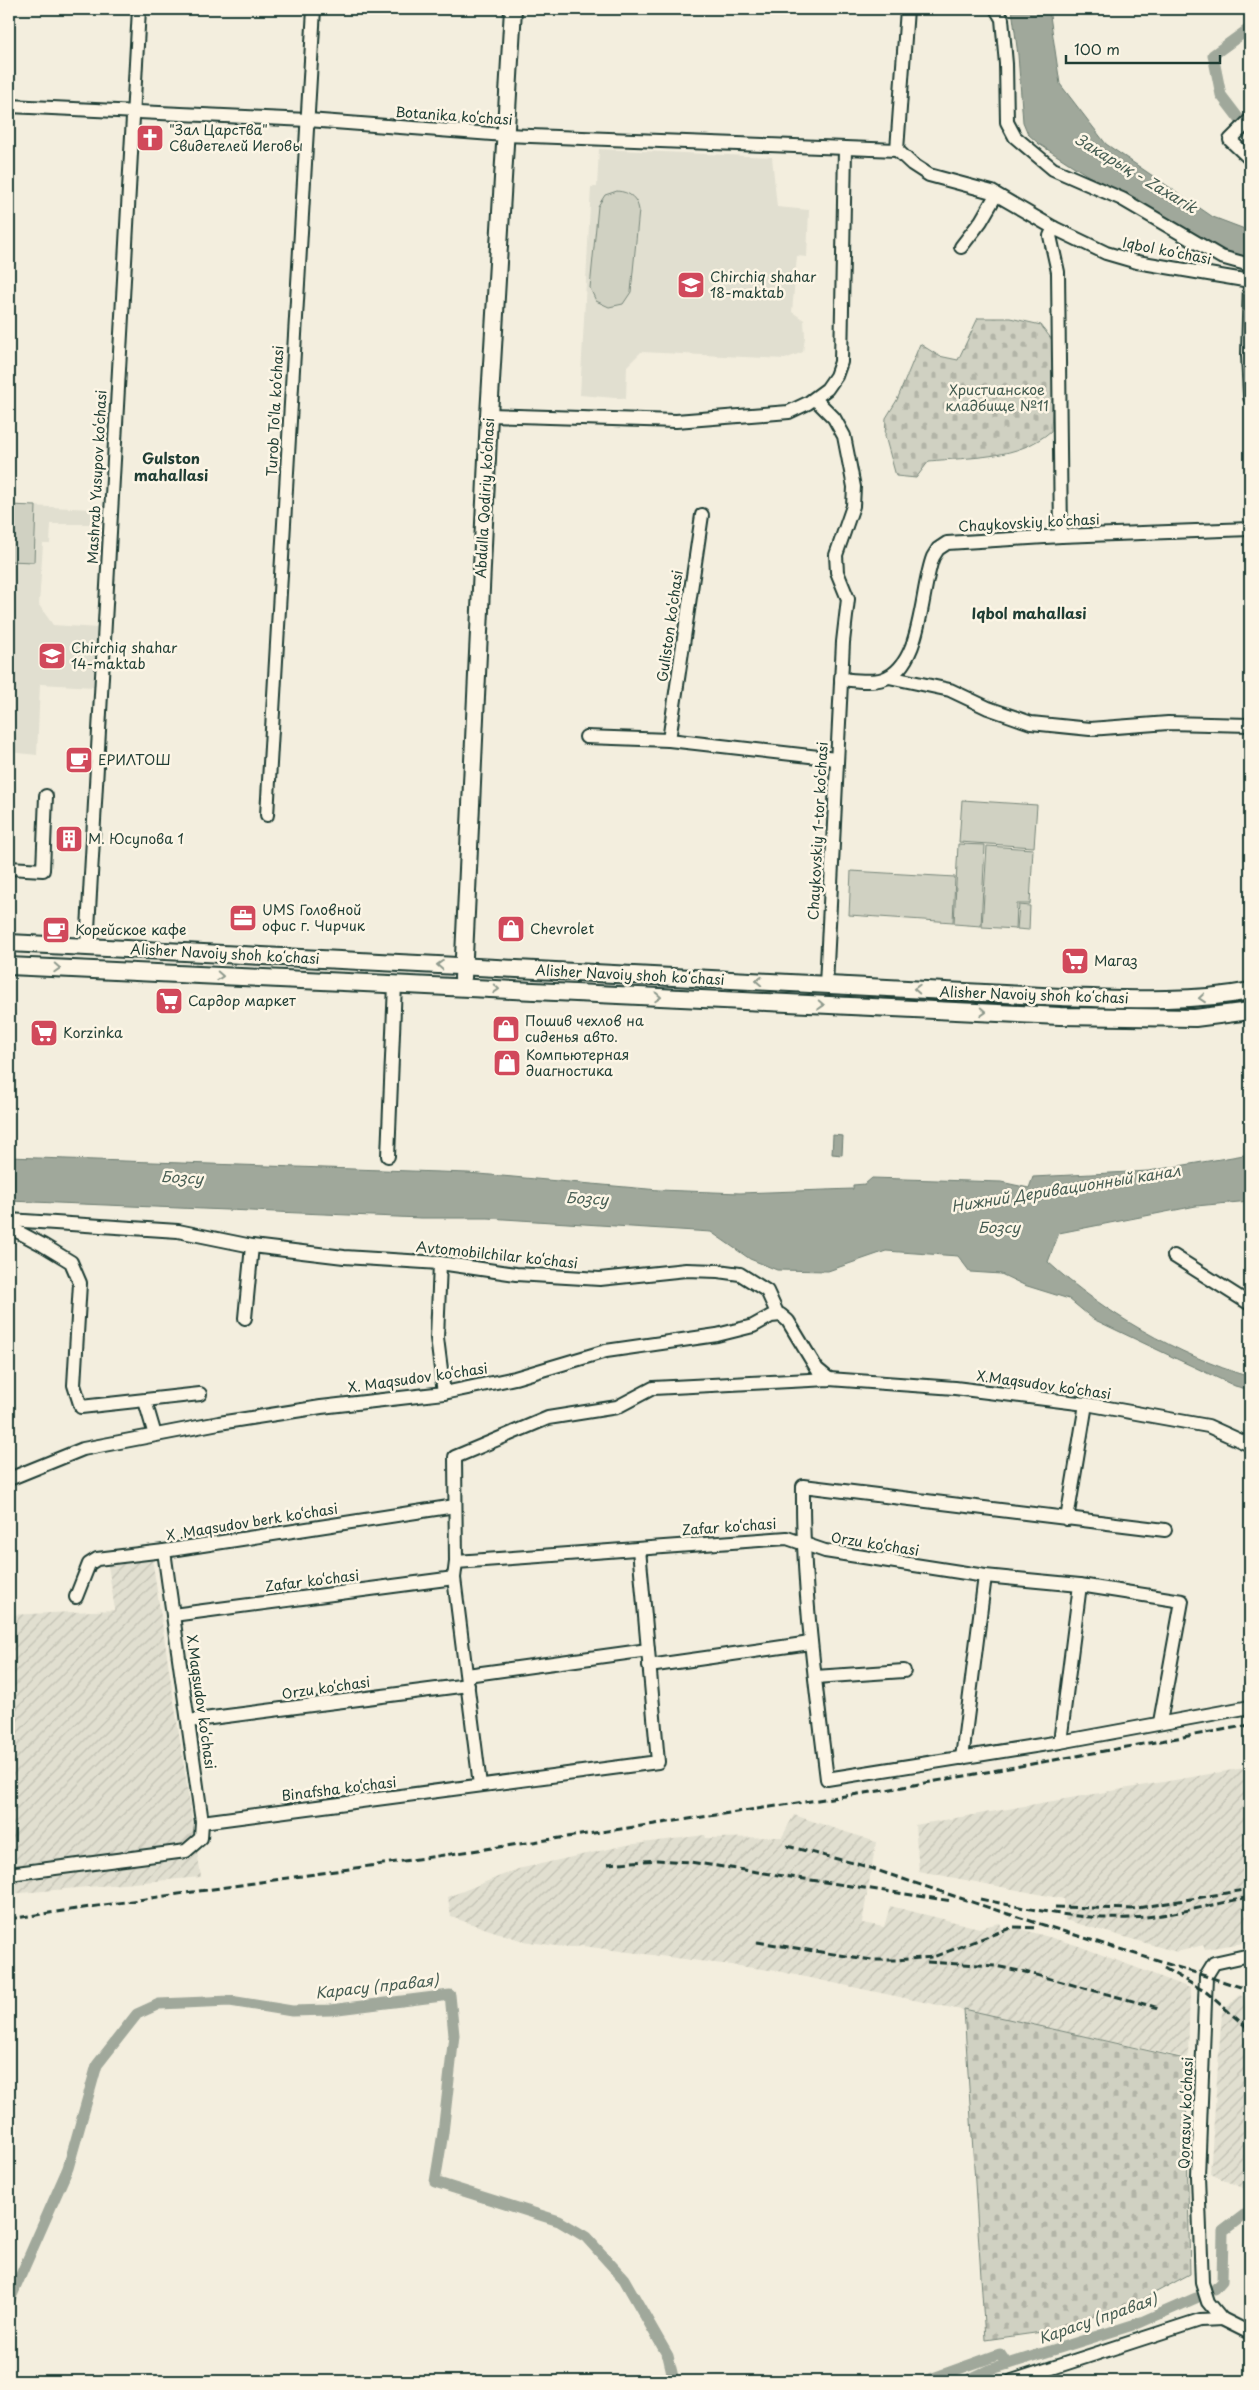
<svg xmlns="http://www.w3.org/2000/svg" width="1259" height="2390" viewBox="0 0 1259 2390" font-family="'Playpen Sans',sans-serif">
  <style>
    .built { fill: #e1dfd0 }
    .industrial { fill: url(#industrial-furrows) }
    .green { fill: #d0d1c2; stroke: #78877b }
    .cemetery { fill: url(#cemetery-stones); stroke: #78877b }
    .water { fill: #a0a89b; stroke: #6c7d72 }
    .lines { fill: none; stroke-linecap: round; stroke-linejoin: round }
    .canal { stroke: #a0a89b; stroke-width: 11 }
    .minor-casing { stroke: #1f3d34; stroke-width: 16 }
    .major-casing { stroke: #1f3d34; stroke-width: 20 }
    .minor { stroke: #fcf5e5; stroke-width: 12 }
    .major { stroke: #fcf5e5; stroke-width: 16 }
    .rail { stroke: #1f3d34; stroke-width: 3; stroke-dasharray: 8 4; stroke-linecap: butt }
    .oneway { stroke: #8e998c }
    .labels { text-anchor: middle; stroke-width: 5; stroke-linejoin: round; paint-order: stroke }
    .street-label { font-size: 14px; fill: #1f3d34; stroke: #fcf5e5 }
    .poi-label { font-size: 14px; fill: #1f3d34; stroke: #fcf5e5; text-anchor: start }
    .park-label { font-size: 14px; fill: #425b50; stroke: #fcf5e5 }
    .water-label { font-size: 15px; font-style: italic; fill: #465d53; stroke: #fcf5e5 }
    .neighbourhood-label { font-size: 15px; font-weight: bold; fill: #1f3d34; stroke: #fcf5e5 }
  </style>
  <defs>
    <pattern id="industrial-furrows" width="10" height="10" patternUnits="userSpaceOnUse" patternTransform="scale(1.25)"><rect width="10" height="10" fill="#e1dfd0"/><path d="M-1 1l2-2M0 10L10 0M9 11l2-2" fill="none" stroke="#c1c0b3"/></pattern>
    <pattern id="cemetery-stones" width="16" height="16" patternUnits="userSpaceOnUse" patternTransform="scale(1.25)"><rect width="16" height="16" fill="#d0d1c2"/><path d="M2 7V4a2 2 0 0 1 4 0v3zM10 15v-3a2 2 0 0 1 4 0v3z" fill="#b2b4a7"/></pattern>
  </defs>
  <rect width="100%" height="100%" fill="#f3eede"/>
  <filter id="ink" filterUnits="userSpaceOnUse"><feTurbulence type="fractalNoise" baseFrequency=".02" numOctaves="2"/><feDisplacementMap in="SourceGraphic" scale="10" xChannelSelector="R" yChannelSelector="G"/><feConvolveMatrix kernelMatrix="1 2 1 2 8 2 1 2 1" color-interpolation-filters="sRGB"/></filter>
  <g filter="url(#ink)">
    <g class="built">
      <path d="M599 149 772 157 777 207 809 210 807 257 797 256 792 312 804 320 805 337 803 352 785 359 641 352 627 366 626 399 580 395 591 187H597Z"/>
      <path d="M9 505 92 509 91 524H51L50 544H43L39 605 53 625 98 628 94 687 40 684 37 755 9 752Z"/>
    </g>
    <g class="industrial">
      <path d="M150 1545 201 1877 9 1894V1615L115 1610 106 1552Z"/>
      <path d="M1250 1767V1942L1205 1949 1203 1945 1177 1952 1065 1920 1064 1899 919 1871 915 1825Z"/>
      <path d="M794 1815 876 1842 862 1923 884 1927 890 1906 979 1928 1000 1923 1003 1931 1018 1928 1076 1945 1190 1988 1188 2058 777 1971 582 1946 570 1948 523 1941 451 1917 448 1897 518 1869 627 1845 705 1835 706 1838 782 1837Z"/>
      <path d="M1239 1995 1250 1999V2191L1210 2174 1222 2012Z"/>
    </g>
    <g class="green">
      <path d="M617 191C630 192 637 198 639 210L631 292 623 304 609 307 596 301 590 288 598 206 605 195Z"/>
      <path d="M9 505 36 506 34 562 9 561Z"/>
      <path d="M962 800 1037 805 1034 847 959 842Z"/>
      <path d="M958 844 985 845 981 926 954 924Z"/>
      <path d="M987 846 1033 849 1030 904H1017L1016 929 982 927Z"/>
      <path d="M851 871 955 877 953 922 849 915Z"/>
      <path d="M1019 905 1030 906 1029 930 1017 929Z"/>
    </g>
    <g class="cemetery">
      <path d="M978 318H1010L1041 325 1055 344 1051 431C1018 460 970 457 929 461L916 478 896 476 885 436 886 418 897 400 920 344 939 356 958 360Z"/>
      <path d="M964 2009 1185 2059 1190 2274 1136 2303 1049 2331 985 2340Z"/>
    </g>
    <g class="water">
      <path d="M1012 9H1049L1060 84 1106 144 1213 217 1250 231V261L1217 250 1087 175 1039 144 1028 134 1023 122 1018 55Z"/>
      <path d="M833 1135 843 1136 842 1155 832 1154Z"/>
      <path d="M1250 1154V1201L1196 1206 1059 1233 1048 1262C1104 1313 1177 1355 1250 1377V1390L1235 1386 1179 1360 1093 1319 1069 1299 1024 1285 1001 1274 970 1272 958 1256 886 1251 828 1271 777 1270 750 1259 711 1232 488 1218H421L9 1201V1157L468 1173 659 1190 740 1193 853 1189V1185L865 1184 872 1178 1001 1182 1029 1188 1033 1177 1149 1171Z"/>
    </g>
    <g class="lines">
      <g class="canal">
        <path d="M1250 28 1213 55 1221 95 1250 133"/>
        <path d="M1215 2289 1222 2281 1223 2231 1244 2215H1250"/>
        <path d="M9 2302 68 2168 97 2065 137 2014 159 2004 230 2001 292 2011 330 2010 450 1995 454 2035 443 2133 435 2182 559 2221 586 2237 624 2279 668 2356 674 2381"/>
        <path d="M925 2381 1000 2354 1007 2364"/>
        <path d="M966 2381 989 2370 1139 2323 1196 2298"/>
      </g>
      <defs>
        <g id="minor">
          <path d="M996 9 1002 19 1006 64 1007 122 1015 137 1053 169 1122 199 1221 257 1250 265"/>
          <path d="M9 106 308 120 505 135 897 150"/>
          <path d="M1250 120 1230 140 1250 159"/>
          <path d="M897 150 912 164 929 175 992 192 1054 228 1106 253 1137 262 1250 281"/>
          <path d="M897 150 907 9"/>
          <path d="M1054 228 1050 236 1058 272 1061 536"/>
          <path d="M961 247 981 221 996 195"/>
          <path d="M1250 281 1248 355 1250 397"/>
          <path d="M815 399 834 418 844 436 854 487 853 506 836 555 837 572 848 599 843 642 826 985"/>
          <path d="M489 415 676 421 789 412 808 403 827 389 836 376 841 362 845 149"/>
          <path d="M889 677 950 690 988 708 1031 723 1090 729 1168 723 1250 725"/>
          <path d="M841 679C853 680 871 683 883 679 923 666 920 590 933 557L938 549 947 543 1061 536 1250 529"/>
          <path d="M586 737 669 740 836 759"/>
          <path d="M669 740 702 515"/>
          <path d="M267 815 314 9"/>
          <path d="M9 868 43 870 46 796"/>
          <path d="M87 947 139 9"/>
          <path d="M388 1156 395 984"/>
          <path d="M9 1220 178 1231 252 1246 344 1257 440 1263 516 1274 600 1279 686 1270 718 1271 740 1274 767 1291 778 1315"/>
          <path d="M9 1227 43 1245 71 1262 80 1283 74 1385 81 1407 200 1394"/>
          <path d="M1174 1256 1250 1304"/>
          <path d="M440 1263 437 1338 444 1393"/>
          <path d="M245 1318 252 1246"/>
          <path d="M145 1401 155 1435"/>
          <path d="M9 1479 83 1449 219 1423 321 1407 444 1393 515 1378 606 1351 717 1335 753 1326 771 1316 781 1315 788 1321 817 1369 829 1379"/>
          <path d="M1067 1519 1086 1404"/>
          <path d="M1165 1530 803 1486C802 1584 815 1681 827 1779L1060 1742 1250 1707"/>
          <path d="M456 1562 787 1538 825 1551 985 1576 1080 1585 1182 1601 1160 1722"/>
          <path d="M76 1597 89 1564 97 1559 164 1551 455 1506"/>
          <path d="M173 1615 454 1578"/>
          <path d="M649 1666 810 1643"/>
          <path d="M467 1675 648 1650"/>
          <path d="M815 1677 904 1671"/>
          <path d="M188 1721 468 1685"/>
          <path d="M1060 1742 1080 1585"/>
          <path d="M962 1758 985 1576"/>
          <path d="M480 1785 454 1578 456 1562 455 1457 548 1418 617 1407 653 1388 829 1379 955 1388 1086 1404 1208 1426 1250 1445"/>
          <path d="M202 1822 658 1762 639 1549"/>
          <path d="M9 1874 186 1851 201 1838 202 1822 164 1551"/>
          <path d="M1250 1955 1214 1963 1206 1976 1198 2176 1202 2283 1208 2302 1222 2319 1250 2333"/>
          <path d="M1012 2381 1200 2320 1222 2319"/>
        </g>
        <g id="major">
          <path d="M9 943 1061 997C1124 999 1188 1003 1250 991"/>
          <path d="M9 966 1060 1016 1195 1018 1250 1011"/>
          <path d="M463 978 489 415 513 9"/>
        </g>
      </defs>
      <use href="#minor" class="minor-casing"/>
      <use href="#major" class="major-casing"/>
      <use href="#minor" class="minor"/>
      <use href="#major" class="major"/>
      <g class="rail">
        <path d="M787 1846 861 1865 999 1911 1250 1990"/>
        <path d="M608 1864 657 1860 690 1862 952 1901"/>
        <path d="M980 1899C1029 1909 1079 1920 1130 1918 1168 1917 1213 1904 1250 1897"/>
        <path d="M1055 1907 1132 1909 1250 1889"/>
        <path d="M9 1919 886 1790 1250 1725"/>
        <path d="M757 1942 872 1960H897L933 1957 1013 1927 1038 1928"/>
        <path d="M927 1962 995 1966 1025 1972 1159 2008"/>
        <path d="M1164 1968 1206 1992 1250 2030"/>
      </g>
    </g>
    <defs><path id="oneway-chevron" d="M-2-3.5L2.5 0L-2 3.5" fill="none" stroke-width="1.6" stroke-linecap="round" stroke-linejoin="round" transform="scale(1.25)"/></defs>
    <g class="oneway">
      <use href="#oneway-chevron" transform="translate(440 965) rotate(-177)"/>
      <use href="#oneway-chevron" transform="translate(57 968) rotate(3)"/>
      <use href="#oneway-chevron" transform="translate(220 976) rotate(3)"/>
      <use href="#oneway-chevron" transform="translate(759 981) rotate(-177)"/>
      <use href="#oneway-chevron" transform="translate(496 989) rotate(3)"/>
      <use href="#oneway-chevron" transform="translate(917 989) rotate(-177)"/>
      <use href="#oneway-chevron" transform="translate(658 997) rotate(3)"/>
      <use href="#oneway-chevron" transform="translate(1202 998) rotate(175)"/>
      <use href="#oneway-chevron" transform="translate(821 1005) rotate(3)"/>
      <use href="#oneway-chevron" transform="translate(983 1012) rotate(3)"/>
    </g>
  </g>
  <defs>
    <symbol id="church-square" viewBox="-11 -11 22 22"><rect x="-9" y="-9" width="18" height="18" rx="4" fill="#d1495b" stroke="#fcf5e5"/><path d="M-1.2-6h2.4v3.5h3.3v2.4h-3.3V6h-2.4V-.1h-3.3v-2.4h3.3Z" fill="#fff"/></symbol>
    <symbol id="school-square" viewBox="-11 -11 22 22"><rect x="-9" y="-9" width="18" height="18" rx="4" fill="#d1495b" stroke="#fcf5e5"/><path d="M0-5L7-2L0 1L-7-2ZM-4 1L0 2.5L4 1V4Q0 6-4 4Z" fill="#fff"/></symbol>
    <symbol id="cafe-square" viewBox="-11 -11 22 22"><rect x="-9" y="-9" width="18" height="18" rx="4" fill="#d1495b" stroke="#fcf5e5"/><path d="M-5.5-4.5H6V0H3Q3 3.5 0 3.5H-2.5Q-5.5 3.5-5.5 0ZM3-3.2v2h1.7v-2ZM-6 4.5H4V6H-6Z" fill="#fff"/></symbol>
    <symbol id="building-square" viewBox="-11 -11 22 22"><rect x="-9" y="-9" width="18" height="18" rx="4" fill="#d1495b" stroke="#fcf5e5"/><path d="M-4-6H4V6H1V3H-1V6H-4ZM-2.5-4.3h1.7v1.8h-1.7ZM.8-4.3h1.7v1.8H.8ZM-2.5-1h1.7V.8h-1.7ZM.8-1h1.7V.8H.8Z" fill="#fff"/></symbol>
    <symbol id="office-square" viewBox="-11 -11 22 22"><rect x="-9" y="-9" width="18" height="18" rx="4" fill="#d1495b" stroke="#fcf5e5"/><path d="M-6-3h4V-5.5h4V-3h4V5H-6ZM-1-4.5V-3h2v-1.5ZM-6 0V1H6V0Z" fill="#fff"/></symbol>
    <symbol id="shop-square" viewBox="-11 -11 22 22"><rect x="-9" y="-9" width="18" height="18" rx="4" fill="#d1495b" stroke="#fcf5e5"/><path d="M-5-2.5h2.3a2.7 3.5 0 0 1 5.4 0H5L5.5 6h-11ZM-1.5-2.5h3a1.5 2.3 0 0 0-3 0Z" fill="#fff"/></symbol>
    <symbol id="supermarket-square" viewBox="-11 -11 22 22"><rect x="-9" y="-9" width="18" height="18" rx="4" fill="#d1495b" stroke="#fcf5e5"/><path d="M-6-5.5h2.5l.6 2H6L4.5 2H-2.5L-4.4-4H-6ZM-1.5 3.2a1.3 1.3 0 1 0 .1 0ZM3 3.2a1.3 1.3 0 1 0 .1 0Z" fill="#fff"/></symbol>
  </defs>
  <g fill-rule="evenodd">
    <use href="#church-square" x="134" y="122" width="32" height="32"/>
    <use href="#school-square" x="675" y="269" width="32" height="32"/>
    <use href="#school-square" x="36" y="640" width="32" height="32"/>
    <use href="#cafe-square" x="63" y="744" width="32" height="32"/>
    <use href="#building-square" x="53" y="823" width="32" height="32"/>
    <use href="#office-square" x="227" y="902" width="32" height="32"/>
    <use href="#shop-square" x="495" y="913" width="32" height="32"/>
    <use href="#cafe-square" x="40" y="914" width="32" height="32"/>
    <use href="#supermarket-square" x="1059" y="945" width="32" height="32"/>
    <use href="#supermarket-square" x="153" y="985" width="32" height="32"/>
    <use href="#shop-square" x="490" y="1013" width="32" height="32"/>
    <use href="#supermarket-square" x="28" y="1017" width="32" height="32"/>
    <use href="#shop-square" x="491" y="1047" width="32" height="32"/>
  </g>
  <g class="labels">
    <g class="street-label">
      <text transform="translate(454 116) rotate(4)" y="5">Botanika ko‘chasi</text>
      <text transform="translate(1167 251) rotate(11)" y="5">Iqbol koʻchasi</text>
      <text transform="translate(275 411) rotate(-87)" y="5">Turob To‘la ko‘chasi</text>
      <text transform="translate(97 477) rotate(-87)" y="5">Mashrab Yusupov ko‘chasi</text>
      <text transform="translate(485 498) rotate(-87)" y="5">Abdulla Qodiriy ko‘chasi</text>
      <text transform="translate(1029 523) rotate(-3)" y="5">Chaykovskiy ko‘chasi</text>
      <text transform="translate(670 626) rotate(-82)" y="5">Guliston ko‘chasi</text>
      <text transform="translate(818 831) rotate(-87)" y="5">Chaykovskiy 1-tor ko‘chasi</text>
      <text transform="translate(225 954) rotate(3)" y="5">Alisher Navoiy shoh koʻchasi</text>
      <text transform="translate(630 975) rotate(3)" y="5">Alisher Navoiy shoh koʻchasi</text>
      <text transform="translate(1034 995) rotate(2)" y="5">Alisher Navoiy shoh koʻchasi</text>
      <text transform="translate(497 1255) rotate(6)" y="5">Avtomobilchilar ko‘chasi</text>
      <text transform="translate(418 1378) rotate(-8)" y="5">X. Maqsudov ko‘chasi</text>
      <text transform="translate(1044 1385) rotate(8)" y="5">X.Maqsudov ko‘chasi</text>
      <text transform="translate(252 1522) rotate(-9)" y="5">X .Maqsudov berk ko‘chasi</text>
      <text transform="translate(729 1527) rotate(-4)" y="5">Zafar ko‘chasi</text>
      <text transform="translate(875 1544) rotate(9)" y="5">Orzu ko‘chasi</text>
      <text transform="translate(312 1581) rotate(-7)" y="5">Zafar ko‘chasi</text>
      <text transform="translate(326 1688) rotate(-8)" y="5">Orzu ko‘chasi</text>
      <text transform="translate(201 1702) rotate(82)" y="5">X.Maqsudov ko‘chasi</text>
      <text transform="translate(339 1789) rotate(-7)" y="5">Binafsha ko‘chasi</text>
      <text transform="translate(1186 2113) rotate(-88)" y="5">Qorasuv ko‘chasi</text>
    </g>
    <g class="poi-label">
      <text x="169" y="135">"Зал Царства"<tspan x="169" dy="16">Свидетелей Иеговы</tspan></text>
      <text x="710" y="282">Chirchiq shahar<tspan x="710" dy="16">18-maktab</tspan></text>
      <text x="71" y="653">Chirchiq shahar<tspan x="71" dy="16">14-maktab</tspan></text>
      <text x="98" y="765">ЕРИЛТОШ</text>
      <text x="88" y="844">М. Юсупова 1</text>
      <text x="262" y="915">UMS Головной<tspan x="262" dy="16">офис г. Чирчик</tspan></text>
      <text x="530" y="934">Chevrolet</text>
      <text x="75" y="935">Корейское кафе</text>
      <text x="1094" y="966">Магаз</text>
      <text x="188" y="1006">Сардор маркет</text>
      <text x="525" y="1026">Пошив чехлов на<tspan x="525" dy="16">сиденья авто.</tspan></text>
      <text x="63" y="1038">Korzinka</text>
      <text x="526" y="1060">Компьютерная<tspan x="526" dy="16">диагностика</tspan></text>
    </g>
    <g class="park-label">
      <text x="997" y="395">Христианское<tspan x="997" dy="16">кладбище №11</tspan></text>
    </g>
    <g class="water-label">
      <text transform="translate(1136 174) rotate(31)" y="5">Закарық - Zaxarik</text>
      <text transform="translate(182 1178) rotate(3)" y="5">Бозсу</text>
      <text transform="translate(1066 1189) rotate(-9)" y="5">Нижний Деривационный канал</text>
      <text transform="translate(587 1199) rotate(3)" y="5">Бозсу</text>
      <text x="999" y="1233">Бозсу</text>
      <text transform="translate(377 1987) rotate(-6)" y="5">Карасу (правая)</text>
      <text transform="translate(1098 2319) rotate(-19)" y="5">Карасу (правая)</text>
    </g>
    <g class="neighbourhood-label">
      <text x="171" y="464">Gulston<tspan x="171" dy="17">mahallasi</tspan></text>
      <text x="1029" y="619">Iqbol mahallasi</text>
    </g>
  </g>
  <rect width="1259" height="2390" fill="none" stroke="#fcf5e5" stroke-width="30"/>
  <rect x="15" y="15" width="1229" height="2360" fill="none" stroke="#1f3d34" stroke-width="2" filter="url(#ink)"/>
  <path d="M1066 55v8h154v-8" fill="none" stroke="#1f3d34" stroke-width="2.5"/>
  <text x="1074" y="55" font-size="15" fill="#1f3d34" stroke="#fcf5e5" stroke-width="4" paint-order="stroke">100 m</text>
</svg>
